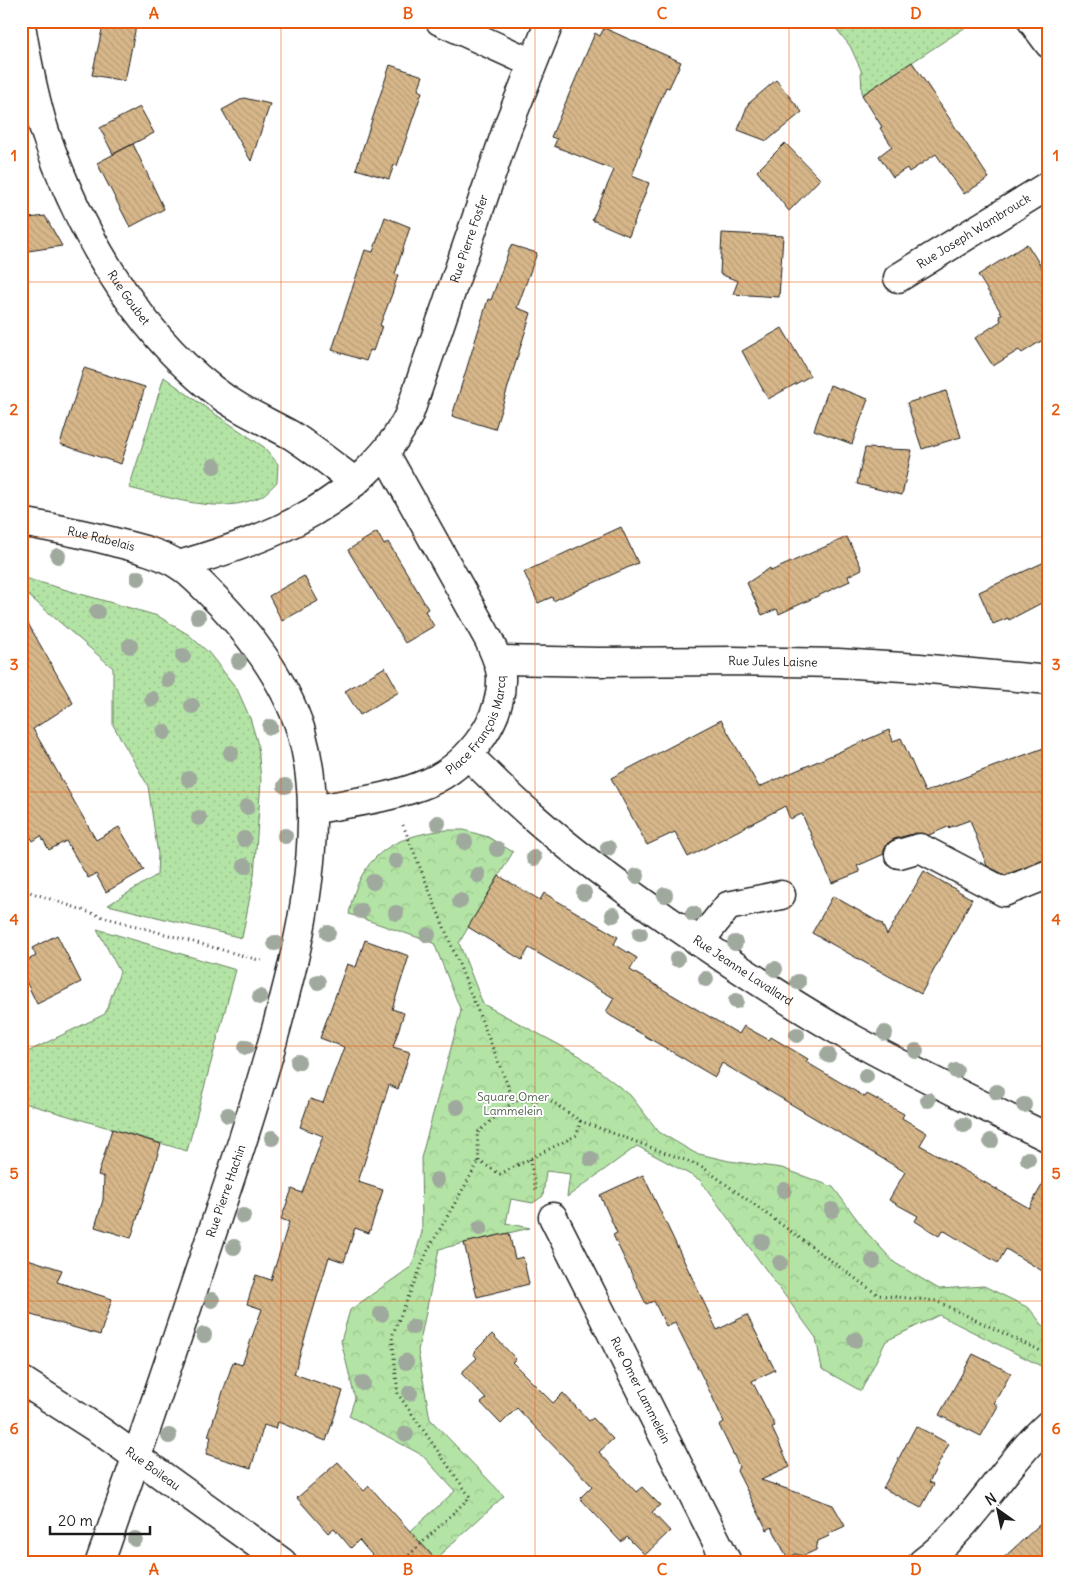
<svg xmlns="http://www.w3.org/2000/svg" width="1070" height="1583" viewBox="0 0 1070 1583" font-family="Delius,sans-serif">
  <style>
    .grass { fill: url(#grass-dots); stroke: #688060 }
    .forest { fill: url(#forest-crowns); stroke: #688060 }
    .building { fill: url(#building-back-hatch); stroke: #1c1c1c }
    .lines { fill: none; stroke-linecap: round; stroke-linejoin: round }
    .minor-casing { stroke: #1c1c1c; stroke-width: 31 }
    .path { stroke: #1c1c1c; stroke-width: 3; stroke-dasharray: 1 4; stroke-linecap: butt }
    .minor { stroke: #fff; stroke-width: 28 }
    .tree { fill: #9fa99d }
    .grid { fill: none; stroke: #e8590c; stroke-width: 1; stroke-opacity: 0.55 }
    .labels { text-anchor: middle; stroke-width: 4; stroke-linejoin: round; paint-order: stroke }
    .street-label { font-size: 12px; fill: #1c1c1c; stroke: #fff }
    .park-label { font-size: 12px; fill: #51624c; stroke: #fff }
    .neatline { fill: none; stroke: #e8590c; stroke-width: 2 }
    .grid-label { font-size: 16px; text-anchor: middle; font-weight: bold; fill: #e8590c }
  </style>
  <defs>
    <pattern id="grass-dots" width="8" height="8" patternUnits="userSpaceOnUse" patternTransform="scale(1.25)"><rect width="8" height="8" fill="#b3e4a5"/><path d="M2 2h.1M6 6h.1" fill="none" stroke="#99c38d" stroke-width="1.8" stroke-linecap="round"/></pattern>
    <pattern id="forest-crowns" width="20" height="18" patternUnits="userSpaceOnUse" patternTransform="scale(1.25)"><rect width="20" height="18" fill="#b3e4a5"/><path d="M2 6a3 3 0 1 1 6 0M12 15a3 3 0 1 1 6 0" fill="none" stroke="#99c38d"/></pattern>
    <pattern id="building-back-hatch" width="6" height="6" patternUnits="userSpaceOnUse" patternTransform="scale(1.25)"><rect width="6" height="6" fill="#d7b78a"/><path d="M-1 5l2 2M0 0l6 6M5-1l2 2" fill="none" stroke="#b89d76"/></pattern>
  </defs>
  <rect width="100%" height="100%" fill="#fff"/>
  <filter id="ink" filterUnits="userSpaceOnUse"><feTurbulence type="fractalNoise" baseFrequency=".02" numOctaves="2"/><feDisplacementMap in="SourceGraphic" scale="10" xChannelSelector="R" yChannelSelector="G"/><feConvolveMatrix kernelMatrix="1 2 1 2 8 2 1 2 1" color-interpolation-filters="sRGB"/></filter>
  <g filter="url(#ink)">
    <g class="grass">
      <path d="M830 21H975L862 95 861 70 850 46Z"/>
      <path d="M164 377 209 410 264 447 278 464 277 482C272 487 266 494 260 497 220 516 169 497 129 488Z"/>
      <path d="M21 577 158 616 189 635 209 653 237 689 250 718 258 745 261 781 254 876 242 938 108 905 157 875 158 854 148 786 113 725V668L21 589Z"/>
      <path d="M97 929 236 970 187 1151 21 1102V1055L105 1014 120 972Z"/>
    </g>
    <path class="forest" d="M446 830H464L488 837 513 852 459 943 483 1004 580 1056 630 1095 659 1132 695 1153 729 1161 782 1168 833 1187 868 1234 895 1263 939 1289 984 1286 1029 1308 1049 1333V1370L939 1315 886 1341 861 1391 822 1369 816 1338 700 1180 637 1146 567 1197 570 1174 546 1171 543 1196 533 1203 511 1199 506 1223 530 1228 439 1249 418 1351 430 1419 504 1496 432 1562H376L455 1491 422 1455 349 1416 355 1398 341 1341 350 1310 412 1266 422 1232 421 1158 461 1011 434 943 349 914C359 857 391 836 446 830Z"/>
    <g class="building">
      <path d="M104 21H137L125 81 92 75Z"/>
      <path d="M604 28 681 62 669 88 666 87 640 148H642L632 176 649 183 629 236 592 220 614 170 554 146 557 139 551 137 595 33 600 36Z"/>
      <path d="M912 62 989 178 964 194 936 154 909 172 907 168 893 177 879 156 892 146 880 128 882 127 862 95Z"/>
      <path d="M390 65 423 76 418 90 422 92 412 121 397 166 394 165 389 179 356 169Z"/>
      <path d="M776 80 802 112 767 141 738 130 748 104Z"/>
      <path d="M244 98 270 104 251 161 222 110Z"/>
      <path d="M140 107 154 133 113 154 100 128Z"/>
      <path d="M785 143 820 179 789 211 757 171Z"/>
      <path d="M133 144 164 209 130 227 97 163Z"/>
      <path d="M45 216 62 246 21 252V219Z"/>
      <path d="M385 217 410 227 395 274 398 275 392 294 380 325 382 326 373 351 370 350 366 361 332 350 365 250 373 252Z"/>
      <path d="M722 233 783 236 779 297 733 294 738 281 720 274Z"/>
      <path d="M1027 244 1049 279V336L1022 353 1019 350 993 366 975 338 1001 321 999 316 1002 314 978 275Z"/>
      <path d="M511 245 537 253 517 308 531 313 495 429 452 416 488 299 491 300Z"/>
      <path d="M782 328 810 376 768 399 742 351Z"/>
      <path d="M84 368 145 387 121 464 60 444Z"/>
      <path d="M830 385 868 399 852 444 814 430Z"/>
      <path d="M946 391 961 437 922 449 907 403Z"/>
      <path d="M865 448 912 450 902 495 857 484Z"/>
      <path d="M621 527 638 563 553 601 552 597 538 603 524 572Z"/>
      <path d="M377 532 384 545 388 542 413 583 428 609 425 611 434 626 405 643 348 550Z"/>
      <path d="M847 537 862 569 848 576 850 581 779 614 777 609 762 615 747 583 770 568 771 571Z"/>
      <path d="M1049 560V599L1009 620 1008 618 993 624 979 592Z"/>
      <path d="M304 576 318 601 282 621 269 596Z"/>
      <path d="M21 611 73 703 33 729 96 840 119 827 144 870 106 892 96 874 88 878 66 841 49 850 41 836 33 841 21 820Z"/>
      <path d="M385 667 399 692 360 715 345 691Z"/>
      <path d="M721 720 759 787 889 730 893 741 901 738 925 792 1049 746V859L1005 875 987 866 970 820 948 828 950 826 929 835 916 833 894 839 887 844 884 850V854L857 866 860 872 832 883 802 814 790 819 785 806 688 857 675 832 647 845 611 778Z"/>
      <path d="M924 871 972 899 921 994 812 933 833 896 882 924 887 935Z"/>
      <path d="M499 876 540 900 544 893 618 937 614 944 637 958 630 970 739 1034 744 1026 769 1040 771 1037 808 1059 806 1062 865 1097 867 1094 904 1114 902 1118 927 1133 920 1145 1029 1208 1049 1173V1275L1006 1249 998 1263 943 1230 939 1236 915 1221 918 1216 889 1200 905 1172 722 1063 715 1077 611 1016 606 1012 614 998 529 948 522 960 468 927Z"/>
      <path d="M57 935 81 982 37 1004 21 971V963L36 956 32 948Z"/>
      <path d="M365 940 409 956 392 1009 404 1013 393 1047 410 1052 398 1089 389 1085 358 1182 383 1190 369 1233 355 1228 344 1262 329 1257 294 1374 343 1391 326 1441 278 1422 276 1429 264 1425 251 1468 206 1454 211 1437 208 1436 233 1362 242 1365 262 1309 247 1304 256 1275 271 1280 289 1222 281 1219 292 1189 302 1193 323 1136 300 1127 310 1099 323 1103 344 1047 320 1038 347 964 356 967Z"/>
      <path d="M112 1129 161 1144 131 1238 95 1227 103 1200 104 1177 98 1175Z"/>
      <path d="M643 1175 717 1330 747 1315 775 1370 752 1381 775 1426 772 1428 790 1467 761 1480 833 1505 845 1526 828 1534 829 1536 818 1541 816 1550 803 1556 796 1554 787 1558 772 1527 767 1530 737 1471 739 1466 719 1425 724 1422 711 1394 675 1322 666 1326 654 1301 646 1304 613 1235 617 1233 600 1195Z"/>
      <path d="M509 1233 515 1259 523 1257 529 1284 477 1297 464 1243Z"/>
      <path d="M28 1259 62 1270 57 1282 112 1299 100 1335 21 1312V1279Z"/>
      <path d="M492 1334 516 1359 512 1362 553 1403 563 1393 589 1421 593 1418 613 1439 599 1452 636 1492 642 1487 660 1505 652 1512 670 1531 645 1555 627 1537 621 1542 580 1498 592 1486 517 1408 501 1424 481 1403 486 1399 461 1373 477 1358 473 1353Z"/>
      <path d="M973 1354 1011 1373 994 1403 998 1406 981 1436 939 1415Z"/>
      <path d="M916 1426 949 1444 929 1482 934 1484 921 1508 883 1488Z"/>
      <path d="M338 1462 364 1491 369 1486 438 1562H378L359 1540 351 1548 334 1528 328 1533 297 1498Z"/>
      <path d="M1049 1516V1562H999Z"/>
    </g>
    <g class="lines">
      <defs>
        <g id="minor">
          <path d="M440 21 532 63"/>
          <path d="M1032 21 1049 44"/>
          <path id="s1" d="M21 25C27 61 34 98 45 132 77 227 134 327 212 389 237 409 264 420 291 435 313 449 334 466 355 482"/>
          <path id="s2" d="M898 278 1049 185"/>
          <path id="s3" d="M21 522C54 528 86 534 118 543 138 548 159 553 177 564 189 571 199 582 209 592 247 629 285 680 301 731 308 756 312 785 312 811 313 873 301 935 285 995 267 1067 244 1138 220 1209 181 1327 141 1445 100 1562"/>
          <path id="s4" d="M179 565C247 545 314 522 366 472 381 457 394 443 404 424 409 417 411 408 414 400L508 126 550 21"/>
          <path id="s5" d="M498 660 599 662 733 661 838 663 919 668 1049 680"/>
          <path id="s6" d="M468 755C489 775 509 796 531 815 575 854 623 889 672 923 731 964 791 1004 853 1039 917 1074 983 1106 1049 1138"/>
          <path id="s7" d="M312 810C348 803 386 799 420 786 463 771 503 724 501 676 500 663 494 652 489 640L385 453"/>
          <path d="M899 854 920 848 1004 892 1049 874"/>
          <path d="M699 942 728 906 781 895"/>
          <path id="s8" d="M553 1217 727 1562"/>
          <path id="s9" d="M21 1380 99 1430 282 1562"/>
          <path d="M923 1562C974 1525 1003 1465 1049 1424"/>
        </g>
      </defs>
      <use href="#minor" class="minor-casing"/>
      <g class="path">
        <path d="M403 825 514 1101 550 1100 580 1121 577 1135 500 1174 479 1161 477 1133 514 1101"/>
        <path d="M21 889 100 916 262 961"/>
        <path d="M580 1121 701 1166 878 1295 936 1301 1049 1355"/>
        <path d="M530 1159 536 1191"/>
        <path d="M402 1562 470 1497 398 1394 392 1336 428 1250 479 1161"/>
      </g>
      <use href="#minor" class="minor"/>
    </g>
    <g class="tree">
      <circle cx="214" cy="466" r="8"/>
      <circle cx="58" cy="556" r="8"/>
      <circle cx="138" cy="578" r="8"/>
      <circle cx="97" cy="612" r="8"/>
      <circle cx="198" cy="617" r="8"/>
      <circle cx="130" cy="646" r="8"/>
      <circle cx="183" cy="656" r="8"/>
      <circle cx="239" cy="661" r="8"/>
      <circle cx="168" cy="680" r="8"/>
      <circle cx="152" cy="699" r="8"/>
      <circle cx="192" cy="706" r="8"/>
      <circle cx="270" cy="727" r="8"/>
      <circle cx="164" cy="732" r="8"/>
      <circle cx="231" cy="753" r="8"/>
      <circle cx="189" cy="779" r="8"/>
      <circle cx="285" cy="786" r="8"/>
      <circle cx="247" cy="807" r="8"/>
      <circle cx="199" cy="818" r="8"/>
      <circle cx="438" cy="823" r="8"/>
      <circle cx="285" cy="836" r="8"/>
      <circle cx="244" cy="839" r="8"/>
      <circle cx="465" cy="842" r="8"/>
      <circle cx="608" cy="848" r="8"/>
      <circle cx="497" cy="849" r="8"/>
      <circle cx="534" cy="858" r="8"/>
      <circle cx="396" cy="861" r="8"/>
      <circle cx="245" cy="866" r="8"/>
      <circle cx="478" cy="875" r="8"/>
      <circle cx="637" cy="876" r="8"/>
      <circle cx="373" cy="882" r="8"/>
      <circle cx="584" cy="893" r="8"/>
      <circle cx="665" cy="895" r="8"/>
      <circle cx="460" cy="901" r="8"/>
      <circle cx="361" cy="911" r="8"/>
      <circle cx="396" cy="913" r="8"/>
      <circle cx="693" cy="914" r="8"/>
      <circle cx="613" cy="915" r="8"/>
      <circle cx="328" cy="933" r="8"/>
      <circle cx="640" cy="934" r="8"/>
      <circle cx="428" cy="935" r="8"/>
      <circle cx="275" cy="943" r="8"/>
      <circle cx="735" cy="943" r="8"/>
      <circle cx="677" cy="959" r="8"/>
      <circle cx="775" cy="969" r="8"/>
      <circle cx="706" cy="979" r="8"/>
      <circle cx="318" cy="982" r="8"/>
      <circle cx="798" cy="982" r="8"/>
      <circle cx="260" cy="997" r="8"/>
      <circle cx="736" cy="1001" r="8"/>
      <circle cx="885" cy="1033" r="8"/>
      <circle cx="797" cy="1035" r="8"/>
      <circle cx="246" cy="1047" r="8"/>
      <circle cx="916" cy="1051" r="8"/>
      <circle cx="828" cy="1055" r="8"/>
      <circle cx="298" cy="1062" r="8"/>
      <circle cx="956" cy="1071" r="8"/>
      <circle cx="866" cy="1076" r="8"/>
      <circle cx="997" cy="1092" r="8"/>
      <circle cx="928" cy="1100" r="8"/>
      <circle cx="1024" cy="1105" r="8"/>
      <circle cx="457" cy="1107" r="8"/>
      <circle cx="228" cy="1115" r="8"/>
      <circle cx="964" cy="1125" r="8"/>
      <circle cx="272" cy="1138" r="8"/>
      <circle cx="991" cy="1141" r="8"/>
      <circle cx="591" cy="1159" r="8"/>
      <circle cx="1028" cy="1159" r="8"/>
      <circle cx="437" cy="1180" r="8"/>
      <circle cx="784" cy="1190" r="8"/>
      <circle cx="832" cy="1210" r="8"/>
      <circle cx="243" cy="1216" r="8"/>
      <circle cx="480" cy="1228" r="8"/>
      <circle cx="762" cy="1242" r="8"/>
      <circle cx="234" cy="1247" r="8"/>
      <circle cx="873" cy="1261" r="8"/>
      <circle cx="780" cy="1263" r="8"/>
      <circle cx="212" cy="1300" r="8"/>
      <circle cx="381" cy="1314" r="8"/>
      <circle cx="413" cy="1327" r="8"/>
      <circle cx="204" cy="1335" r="8"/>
      <circle cx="855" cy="1340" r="8"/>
      <circle cx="406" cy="1362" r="8"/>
      <circle cx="363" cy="1383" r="8"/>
      <circle cx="410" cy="1393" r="8"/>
      <circle cx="406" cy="1434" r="8"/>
      <circle cx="169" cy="1436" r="8"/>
      <circle cx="135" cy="1539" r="8"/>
    </g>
  </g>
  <path class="grid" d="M281 21V1562M535 21V1562M789 21V1562M21 282H1049M21 537H1049M21 792H1049M21 1046H1049M21 1301H1049"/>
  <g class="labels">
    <g class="street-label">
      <text dy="4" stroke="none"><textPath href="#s2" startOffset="89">Rue Joseph Wambrouck</textPath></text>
      <text dy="4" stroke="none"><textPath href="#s4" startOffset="469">Rue Pierre Fosfer</textPath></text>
      <text dy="4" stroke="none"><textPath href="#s1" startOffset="296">Rue Goubet</textPath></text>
      <text dy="4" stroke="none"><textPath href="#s3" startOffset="82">Rue Rabelais</textPath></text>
      <text dy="4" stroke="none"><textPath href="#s5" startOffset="275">Rue Jules Laisne</textPath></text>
      <text dy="4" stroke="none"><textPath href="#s7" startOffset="199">Place François Marcq</textPath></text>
      <text dy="4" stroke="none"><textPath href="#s6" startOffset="350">Rue Jeanne Lavallard</textPath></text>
      <text transform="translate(226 1191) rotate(-71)" y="4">Rue Pierre Hachin</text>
      <text dy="4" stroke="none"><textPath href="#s8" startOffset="194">Rue Omer Lammelein</textPath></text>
      <text dy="4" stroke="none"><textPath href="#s9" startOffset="159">Rue Boileau</textPath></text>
    </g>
    <g class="park-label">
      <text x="513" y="1101">Square Omer<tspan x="513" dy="14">Lammelein</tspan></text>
    </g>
  </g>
  <rect width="1070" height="1583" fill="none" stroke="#fff" stroke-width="55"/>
  <g transform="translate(998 1510) rotate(327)" stroke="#ffffff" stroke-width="4" paint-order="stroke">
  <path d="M0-4L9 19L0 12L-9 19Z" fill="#1c1c1c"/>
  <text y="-8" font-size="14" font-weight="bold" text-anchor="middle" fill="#1c1c1c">N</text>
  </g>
  <path d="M50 1526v8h100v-8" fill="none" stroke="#1c1c1c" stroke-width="2.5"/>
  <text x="58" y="1526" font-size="15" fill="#1c1c1c" stroke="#ffffff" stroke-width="4" paint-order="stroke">20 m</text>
  <rect x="28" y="28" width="1014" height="1528" class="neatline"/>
  <g class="grid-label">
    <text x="154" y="19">A</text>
    <text x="408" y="19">B</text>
    <text x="662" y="19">C</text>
    <text x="916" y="19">D</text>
    <text x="14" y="161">1</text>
    <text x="1056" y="161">1</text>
    <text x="14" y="415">2</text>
    <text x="1056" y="415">2</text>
    <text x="14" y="670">3</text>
    <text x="1056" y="670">3</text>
    <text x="14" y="925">4</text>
    <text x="1056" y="925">4</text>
    <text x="14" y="1179">5</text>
    <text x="1056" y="1179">5</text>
    <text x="14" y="1434">6</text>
    <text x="1056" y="1434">6</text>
    <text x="154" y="1575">A</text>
    <text x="408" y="1575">B</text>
    <text x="662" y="1575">C</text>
    <text x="916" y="1575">D</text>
  </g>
</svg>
